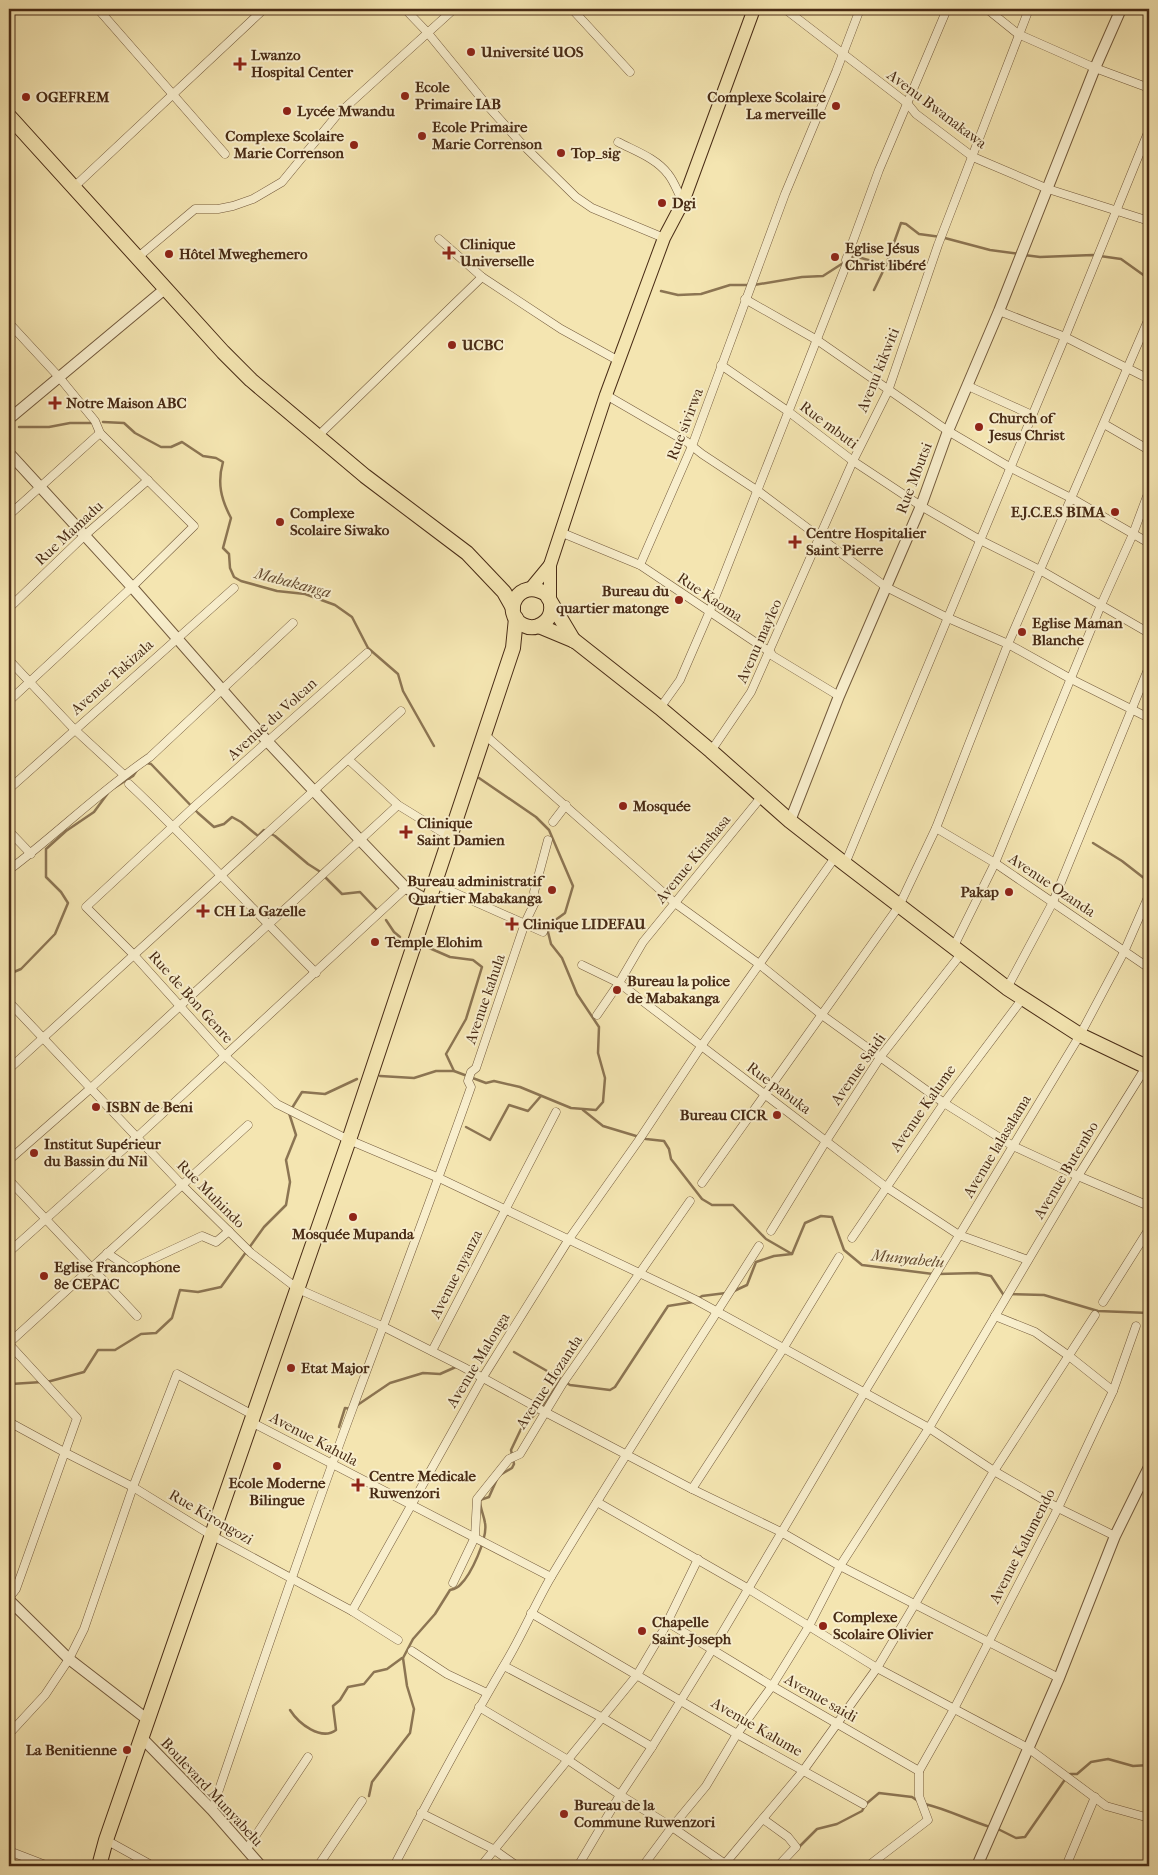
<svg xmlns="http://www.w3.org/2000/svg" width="1158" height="1875" viewBox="0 0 1158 1875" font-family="'IM FELL French Canon',serif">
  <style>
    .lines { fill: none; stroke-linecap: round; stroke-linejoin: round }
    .stream { stroke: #8c7553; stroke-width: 2.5 }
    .minor-casing { stroke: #735a3c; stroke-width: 9 }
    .tertiary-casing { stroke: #735a3c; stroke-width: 12 }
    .primary-casing { stroke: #482b15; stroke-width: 14 }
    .trunk-casing { stroke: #482b15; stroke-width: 16 }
    .minor { stroke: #f8eecc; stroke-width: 8 }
    .tertiary { stroke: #f8eecc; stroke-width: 10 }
    .primary { stroke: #f4e5b1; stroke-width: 12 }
    .trunk { stroke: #f4e5b1; stroke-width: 14 }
    .poi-dot { fill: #8f2418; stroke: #f8eecc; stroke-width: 2 }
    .labels { text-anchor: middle; stroke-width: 4; stroke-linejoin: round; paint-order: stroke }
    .poi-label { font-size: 15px; font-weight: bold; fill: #482b15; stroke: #f8eecc; text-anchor: start }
    .street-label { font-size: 15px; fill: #482b15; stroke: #f8eecc }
    .water-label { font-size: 16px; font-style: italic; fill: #644a2f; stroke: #f8eecc }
  </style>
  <rect width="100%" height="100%" fill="#f4e5b1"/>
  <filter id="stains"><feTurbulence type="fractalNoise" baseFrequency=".004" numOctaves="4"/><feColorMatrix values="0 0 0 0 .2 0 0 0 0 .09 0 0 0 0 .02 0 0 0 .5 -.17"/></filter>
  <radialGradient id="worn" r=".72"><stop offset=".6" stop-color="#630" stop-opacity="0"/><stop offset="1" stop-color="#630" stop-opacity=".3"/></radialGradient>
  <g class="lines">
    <g class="stream">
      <path d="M1024 255 1040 257 1093 255 1121 259 1149 279"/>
      <path d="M874 290 886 265 901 223 906 224 919 234 941 237 990 250 1019 254"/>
      <path d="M661 291 678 295 701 294 730 285H754L802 277 823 276 854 256 886 265"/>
      <path d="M103 422 124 423 135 433 161 447H171L182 442 203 456 216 458 223 462C217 483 221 499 231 518L223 548 229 554 230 568 234 577 241 581 277 591 305 594 335 605 352 617 368 648 398 674 403 691 434 746"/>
      <path d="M19 427H49L70 423H91"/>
      <path d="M147 763 151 764 198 813 214 827 224 824 232 817 241 822 258 836 264 830 275 836 308 864 319 871 342 894 360 892 376 909"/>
      <path d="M114 788 133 776 137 770"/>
      <path d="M1093 843 1122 861 1149 882"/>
      <path d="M386 920 394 932 400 937"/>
      <path d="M427 947 450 957 473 960 482 967 466 1019 446 1054 454 1071"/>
      <path d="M9 974 21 969 55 934 68 903 61 892 46 877V849L66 831 94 812 108 793"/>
      <path d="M380 1076 414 1078 436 1071H454L486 1083 494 1081 520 1087 571 1108 596 1110 603 1102 605 1078 598 1053 599 1027 577 994 562 958 551 944 548 932 550 924 565 913 573 886 549 830 536 817 479 778"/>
      <path d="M292 1108 302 1092 325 1094 357 1079"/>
      <path d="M583 1110 603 1126 646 1139 664 1141 669 1149 671 1159 702 1199 712 1205H733L766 1239 792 1254 805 1223 821 1216 832 1217 844 1250 862 1265 933 1274"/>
      <path d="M466 1127 490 1140 509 1105 528 1111 541 1096"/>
      <path d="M938 1274 977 1273 991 1276 1003 1294 1044 1295 1098 1311 1149 1313"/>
      <path d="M734 1291 747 1285 756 1262 774 1256 792 1254"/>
      <path d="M514 1352 561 1379"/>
      <path d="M47 1382 84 1372 98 1350H115L141 1334 156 1333 172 1318 180 1290 198 1292 221 1287 264 1227 286 1205 290 1182 286 1160 296 1135 289 1113"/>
      <path d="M565 1382 570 1385 610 1390 615 1387 668 1306 693 1302 702 1296 726 1293"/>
      <path d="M9 1386 11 1384 42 1382"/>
      <path d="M356 1406 390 1383 423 1373 440 1374 458 1366"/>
      <path d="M339 1427 345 1408 352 1409"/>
      <path d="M500 1475 512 1468 514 1464 511 1450 521 1429 544 1405 561 1379"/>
      <path d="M290 1710C299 1724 321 1741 336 1730L333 1706 340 1700 348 1687 364 1684 374 1672 387 1669 402 1658"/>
      <path d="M1070 1774H1077L1091 1762 1108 1759 1133 1766 1149 1765"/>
      <path d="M369 1796 372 1782 410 1733 414 1709 407 1686 403 1658 413 1639 435 1614 450 1590C454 1589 458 1588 460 1585 471 1575 488 1538 485 1523 484 1515 480 1509 480 1500L489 1497 497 1479"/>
      <path d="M925 1804C946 1809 966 1819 987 1826"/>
      <path d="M998 1829 1016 1838 1025 1837 1066 1778"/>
      <path d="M800 1846 817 1829 837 1824 862 1811 866 1804 879 1793 912 1797 918 1801"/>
    </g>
    <defs>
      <g id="minor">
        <path d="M98 9 225 154"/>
        <path d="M405 9 427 32 486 104 521 143 576 197 592 208 664 238"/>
        <path d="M572 9 630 72"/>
        <path d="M785 9 907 103 916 114 973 157 1048 189 1149 221"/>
        <path d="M987 9 1018 34 1095 68 1149 88"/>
        <path d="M618 142C635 151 656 158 668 174 674 181 678 193 683 202"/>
        <path d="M74 187 264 9"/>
        <path d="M439 239 482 277 561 329 619 361"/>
        <path d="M137 258 195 209H218L233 206 253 199 282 182 337 115 454 9"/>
        <path d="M745 299 817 340 948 431 1011 468 1071 498 1149 543"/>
        <path d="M999 311 1065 337 1149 379"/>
        <path d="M9 323 59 377 95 421 100 433 194 526 132 587 9 701"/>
        <path d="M721 365 789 412 853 461 921 506 980 540 1040 570 1149 633"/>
        <path d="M968 386 1032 415"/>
        <path d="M606 395 687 442 702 454 758 491 886 587 948 618 1008 644 1071 679 1149 718"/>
        <path d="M1104 424 1149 450"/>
        <path d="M318 436 482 277"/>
        <path d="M9 515 100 433"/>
        <path d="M560 532 640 565 770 652 773 656 839 696"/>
        <path d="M640 565 692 446 785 194 836 72 860 9"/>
        <path d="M9 608 84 536 148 480"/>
        <path d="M367 653 196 805 86 907 133 954 225 1056 277 1104 349 1140 439 1178 694 1299 929 1428 994 1471 1058 1508 1115 1536"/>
        <path d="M9 660 74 729 124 775"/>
        <path d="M660 708 680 680 709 613 847 263 846 260 879 170 947 9"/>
        <path d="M484 734 675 903 759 964 822 1015 944 1103 1013 1146 1078 1176 1149 1206"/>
        <path d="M711 751 751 692 853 461 888 391 938 245 1029 9"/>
        <path d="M349 760 398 805 450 837"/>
        <path d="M129 784C194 845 253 910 316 973"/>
        <path d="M9 789 234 588"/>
        <path d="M553 822 566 805"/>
        <path d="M936 828 995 863 1149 968"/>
        <path d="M9 831 31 854"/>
        <path d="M845 864 1065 337 1149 130"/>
        <path d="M9 870C57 834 100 791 150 757L293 623"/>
        <path d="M435 884 543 932"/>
        <path d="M953 948 995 863 1101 605 1133 534 1149 491"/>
        <path d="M582 965 619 983 886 1187 959 1235 1028 1260"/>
        <path d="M1007 988 1053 902 1149 667"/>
        <path d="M9 1002 183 1186 251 1253 298 1289 384 1327 463 1367 545 1412 692 1489 781 1532 840 1566 1059 1678"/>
        <path d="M597 1015 619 983 643 942 762 796"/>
        <path d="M9 1069 401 711"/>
        <path d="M9 1160 91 1088 398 805"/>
        <path d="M9 1180 137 1316"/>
        <path d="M702 1183 899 906 936 828 1008 644 1149 318"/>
        <path d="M771 1231 826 1141 881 1056 961 954"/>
        <path d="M852 1238 944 1103 1023 998"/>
        <path d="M9 1252 136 1138 406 888"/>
        <path d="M107 1253 131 1269 202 1236 216 1242 229 1231"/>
        <path d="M1103 1302 1149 1229"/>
        <path d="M995 1316 1035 1332 1069 1356 1113 1391"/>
        <path d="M9 1343 248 1125"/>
        <path d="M9 1344 77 1418 16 1589 9 1598"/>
        <path d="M432 1351 556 1112"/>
        <path d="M9 1422 66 1453 133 1487 211 1535 352 1611 398 1640"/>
        <path d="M251 1422 551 1577"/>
        <path d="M692 1489 783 1349 839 1257"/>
        <path d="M597 1502 747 1588 877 1668 1028 1748 1106 1806 1149 1818"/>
        <path d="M453 1583 475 1537 477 1499 509 1459 520 1454 563 1383 690 1201"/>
        <path d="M352 1611 483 1377 569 1239 639 1140 702 1045 836 856"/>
        <path d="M531 1613 737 1734 863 1804"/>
        <path d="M667 1622 772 1686 919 1771V1796L928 1820 868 1866"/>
        <path d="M412 1651 447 1674 487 1693"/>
        <path d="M504 1666 601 1717 652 1747"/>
        <path d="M479 1707 568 1760 620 1795 672 1827 728 1866"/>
        <path d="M9 1734 45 1695 69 1659 84 1629 133 1487 177 1374 253 1415"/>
        <path d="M919 1771 954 1709 1058 1508 1113 1391 1136 1326"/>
        <path d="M212 1810C258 1676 303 1542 352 1410 392 1302 433 1195 471 1087L468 1081 471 1072 476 1068 525 923 536 900 534 892 548 840"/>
        <path d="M421 1813 493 1849 517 1866"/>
        <path d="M763 1819 788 1837 796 1847 778 1866"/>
        <path d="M106 1840 153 1866"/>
        <path d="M246 1850 308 1757"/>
        <path d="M9 1851 48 1866"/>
        <path d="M318 1866 362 1801"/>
        <path d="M394 1866C429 1799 465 1732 503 1667 521 1638 534 1606 551 1577 618 1465 689 1356 759 1246"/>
        <path d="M481 1866 637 1675 663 1631 698 1559"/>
        <path d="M578 1866 620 1795 652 1747 712 1650 864 1393 1080 1035 1124 952 1149 895"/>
        <path d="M643 1866 672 1827 706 1786 737 1734 772 1686 809 1626 840 1566 929 1428 1078 1176 1146 1067"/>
        <path d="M723 1866 803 1771 877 1668 994 1471 1095 1315"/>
        <path d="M1066 1866 1095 1797"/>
      </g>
      <g id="tertiary">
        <path d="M9 419 166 288"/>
        <path d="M9 453 132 587 267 741 361 841 406 888 429 901"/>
        <path d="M790 821 839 696 921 506 948 431 999 311 1095 68 1121 9"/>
        <path d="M9 1600 69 1659 148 1720"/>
        <path d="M142 1738 212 1810 261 1866"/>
        <path d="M977 1866 1059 1678 1115 1536 1149 1467"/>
      </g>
      <g id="primary">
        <path d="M531 588 550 565"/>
        <path d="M550 600V565L606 395 664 238 683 202 754 9"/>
      </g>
      <g id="trunk">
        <path d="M9 116 223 352 251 380 365 476 467 553 504 592 513 608"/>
        <path d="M551 605C552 613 549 620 542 624 536 628 529 628 523 625 500 613 519 576 546 594L574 641"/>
        <path d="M539 626 575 641 660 708 711 751 790 821 845 864 1007 988 1080 1035 1149 1068"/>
        <path d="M99 1866 106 1840 349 1140 513 648 516 618"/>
      </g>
    </defs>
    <use href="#minor" class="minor-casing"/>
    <use href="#tertiary" class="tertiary-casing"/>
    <use href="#primary" class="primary-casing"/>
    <use href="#trunk" class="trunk-casing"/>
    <use href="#minor" class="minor"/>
    <use href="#tertiary" class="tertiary"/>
    <use href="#primary" class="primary"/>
    <use href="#trunk" class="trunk"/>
  </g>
  <g class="poi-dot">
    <circle cx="471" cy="52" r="5"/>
    <path d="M237.5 56.5h5v5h5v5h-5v5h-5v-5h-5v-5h5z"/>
    <circle cx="405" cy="96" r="5"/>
    <circle cx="26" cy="97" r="5"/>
    <circle cx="836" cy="106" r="5"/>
    <circle cx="287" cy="111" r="5"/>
    <circle cx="422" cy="136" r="5"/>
    <circle cx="354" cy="145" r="5"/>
    <circle cx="561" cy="153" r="5"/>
    <circle cx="662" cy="203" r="5"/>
    <path d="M446.5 245.5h5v5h5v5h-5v5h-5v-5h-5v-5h5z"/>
    <circle cx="169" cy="254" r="5"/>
    <circle cx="835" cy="257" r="5"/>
    <circle cx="452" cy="345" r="5"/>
    <path d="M52.5 395.5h5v5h5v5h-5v5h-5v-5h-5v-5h5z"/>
    <circle cx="979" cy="427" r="5"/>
    <circle cx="1115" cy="512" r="5"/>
    <circle cx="280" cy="522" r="5"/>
    <path d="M792.5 534.5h5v5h5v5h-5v5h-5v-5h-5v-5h5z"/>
    <circle cx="679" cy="600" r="5"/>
    <circle cx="1022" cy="632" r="5"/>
    <circle cx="623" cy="806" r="5"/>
    <path d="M403.5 824.5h5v5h5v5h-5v5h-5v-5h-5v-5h5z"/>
    <circle cx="552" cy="890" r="5"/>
    <circle cx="1009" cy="892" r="5"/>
    <path d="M200.5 903.5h5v5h5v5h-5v5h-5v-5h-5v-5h5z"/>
    <path d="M509.5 916.5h5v5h5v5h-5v5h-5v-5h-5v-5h5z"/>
    <circle cx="375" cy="942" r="5"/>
    <circle cx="617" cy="990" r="5"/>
    <circle cx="96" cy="1107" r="5"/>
    <circle cx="777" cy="1115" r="5"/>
    <circle cx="34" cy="1153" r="5"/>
    <circle cx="353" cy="1217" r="5"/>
    <circle cx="44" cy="1276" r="5"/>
    <circle cx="291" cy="1368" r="5"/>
    <circle cx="277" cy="1466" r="5"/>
    <path d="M355.5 1477.5h5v5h5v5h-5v5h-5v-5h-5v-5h5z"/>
    <circle cx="823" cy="1626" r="5"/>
    <circle cx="642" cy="1631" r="5"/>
    <circle cx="127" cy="1750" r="5"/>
    <circle cx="564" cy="1814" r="5"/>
  </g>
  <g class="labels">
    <g class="poi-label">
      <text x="481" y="57">Université UOS</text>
      <text x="251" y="60">Lwanzo<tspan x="251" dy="17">Hospital Center</tspan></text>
      <text x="415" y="92">Ecole<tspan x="415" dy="17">Primaire IAB</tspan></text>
      <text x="36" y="102">OGEFREM</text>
      <text x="826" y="102" text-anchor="end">Complexe Scolaire<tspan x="826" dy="17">La merveille</tspan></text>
      <text x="297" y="116">Lycée Mwandu</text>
      <text x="432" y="132">Ecole Primaire<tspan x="432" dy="17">Marie Correnson</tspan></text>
      <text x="344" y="141" text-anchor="end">Complexe Scolaire<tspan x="344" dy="17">Marie Correnson</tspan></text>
      <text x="571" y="158">Top_sig</text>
      <text x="672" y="208">Dgi</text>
      <text x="460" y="249">Clinique<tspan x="460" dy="17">Universelle</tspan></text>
      <text x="845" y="253">Eglise Jésus<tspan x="845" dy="17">Christ libéré</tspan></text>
      <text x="179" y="259">Hôtel Mweghemero</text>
      <text x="462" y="350">UCBC</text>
      <text x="66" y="408">Notre Maison ABC</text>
      <text x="989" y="423">Church of<tspan x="989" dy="17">Jesus Christ</tspan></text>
      <text x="1105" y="517" text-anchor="end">E.J.C.E.S BIMA</text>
      <text x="290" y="518">Complexe<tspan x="290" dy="17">Scolaire Siwako</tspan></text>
      <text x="806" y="538">Centre Hospitalier<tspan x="806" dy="17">Saint Pierre</tspan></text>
      <text x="669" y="596" text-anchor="end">Bureau du<tspan x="669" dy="17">quartier matonge</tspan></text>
      <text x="1032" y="628">Eglise Maman<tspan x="1032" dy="17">Blanche</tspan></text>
      <text x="633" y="811">Mosquée</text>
      <text x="417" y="828">Clinique<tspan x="417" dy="17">Saint Damien</tspan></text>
      <text x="542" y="886" text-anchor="end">Bureau administratif<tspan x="542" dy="17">Quartier Mabakanga</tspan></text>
      <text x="999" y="897" text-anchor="end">Pakap</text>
      <text x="214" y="916">CH La Gazelle</text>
      <text x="523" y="929">Clinique LIDEFAU</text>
      <text x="385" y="947">Temple Elohim</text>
      <text x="627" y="986">Bureau la police<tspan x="627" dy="17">de Mabakanga</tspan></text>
      <text x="106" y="1112">ISBN de Beni</text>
      <text x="767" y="1120" text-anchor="end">Bureau CICR</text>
      <text x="44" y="1149">Institut Supérieur<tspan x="44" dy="17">du Bassin du Nil</tspan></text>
      <text x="353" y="1239" text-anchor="middle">Mosquée Mupanda</text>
      <text x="54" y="1272">Eglise Francophone<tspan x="54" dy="17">8e CEPAC</tspan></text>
      <text x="301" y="1373">Etat Major</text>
      <text x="369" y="1481">Centre Medicale<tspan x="369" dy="17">Ruwenzori</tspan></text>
      <text x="277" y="1488" text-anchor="middle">Ecole Moderne<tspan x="277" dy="17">Bilingue</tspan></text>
      <text x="833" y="1622">Complexe<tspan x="833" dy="17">Scolaire Olivier</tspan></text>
      <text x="652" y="1627">Chapelle<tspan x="652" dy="17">Saint-Joseph</tspan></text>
      <text x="117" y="1755" text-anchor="end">La Benitienne</text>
      <text x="574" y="1810">Bureau de la<tspan x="574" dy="17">Commune Ruwenzori</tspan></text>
    </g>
    <g class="street-label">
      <text transform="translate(937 109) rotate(37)" y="5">Avenu Bwanakawa</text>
      <text transform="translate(878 370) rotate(-68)" y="5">Avenu kikwiti</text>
      <text transform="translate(685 424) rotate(-69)" y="5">Rue sivirwa</text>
      <text transform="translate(829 425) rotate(37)" y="5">Rue mbuti</text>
      <text transform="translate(914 478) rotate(-69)" y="5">Rue Mbutsi</text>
      <text transform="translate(69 533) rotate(-43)" y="5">Rue Mamadu</text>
      <text transform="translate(710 597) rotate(34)" y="5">Rue Kaoma</text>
      <text transform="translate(759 641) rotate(-66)" y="5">Avenu mayleo</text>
      <text transform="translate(112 677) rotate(-42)" y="5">Avenue Takizala</text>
      <text transform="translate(272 719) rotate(-42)" y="5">Avenue du Volcan</text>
      <text transform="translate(693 859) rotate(-51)" y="5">Avenue Kinshasa</text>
      <text transform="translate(1052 885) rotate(34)" y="5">Avenue Ozanda</text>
      <text transform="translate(191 997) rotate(48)" y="5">Rue de Bon Genre</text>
      <text transform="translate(485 999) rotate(-71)" y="5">Avenue kahula</text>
      <text transform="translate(858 1069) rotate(-55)" y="5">Avenue Saidi</text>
      <text transform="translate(779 1088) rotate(37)" y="5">Rue pabuka</text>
      <text transform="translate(923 1108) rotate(-55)" y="5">Avenue Kalume</text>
      <text transform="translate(997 1146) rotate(-59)" y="5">Avenue lalasalama</text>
      <text transform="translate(1066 1170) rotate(-59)" y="5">Avenue Butembo</text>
      <text transform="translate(211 1194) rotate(45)" y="5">Rue Muhindo</text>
      <text transform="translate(456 1274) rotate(-63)" y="5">Avenue nyanza</text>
      <text transform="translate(478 1360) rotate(-59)" y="5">Avenue Malonga</text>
      <text transform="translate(549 1382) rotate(-57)" y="5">Avenue Hozanda</text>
      <text transform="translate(314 1439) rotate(28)" y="5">Avenue Kahula</text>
      <text transform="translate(211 1517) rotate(30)" y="5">Rue Kirongozi</text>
      <text transform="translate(1022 1546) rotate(-63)" y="5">Avenue Kalumendo</text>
      <text transform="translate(821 1698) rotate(30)" y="5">Avenue saidi</text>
      <text transform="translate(757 1727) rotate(30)" y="5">Avenue Kalume</text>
      <text transform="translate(212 1792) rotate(47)" y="5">Boulevard Munyabelu</text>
    </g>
    <g class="water-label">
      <text transform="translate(293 582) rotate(15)" y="6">Mabakanga</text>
      <text transform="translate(908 1258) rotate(6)" y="6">Munyabelu</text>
    </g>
  </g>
  <rect width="1158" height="1875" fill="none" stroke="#f4e5b1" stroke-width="30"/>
  <rect x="10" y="10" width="1138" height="1855" fill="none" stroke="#482b15" stroke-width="2.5"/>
  <rect x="15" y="15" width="1128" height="1845" fill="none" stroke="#482b15"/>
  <rect width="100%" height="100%" filter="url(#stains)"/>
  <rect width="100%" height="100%" fill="url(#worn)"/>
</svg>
